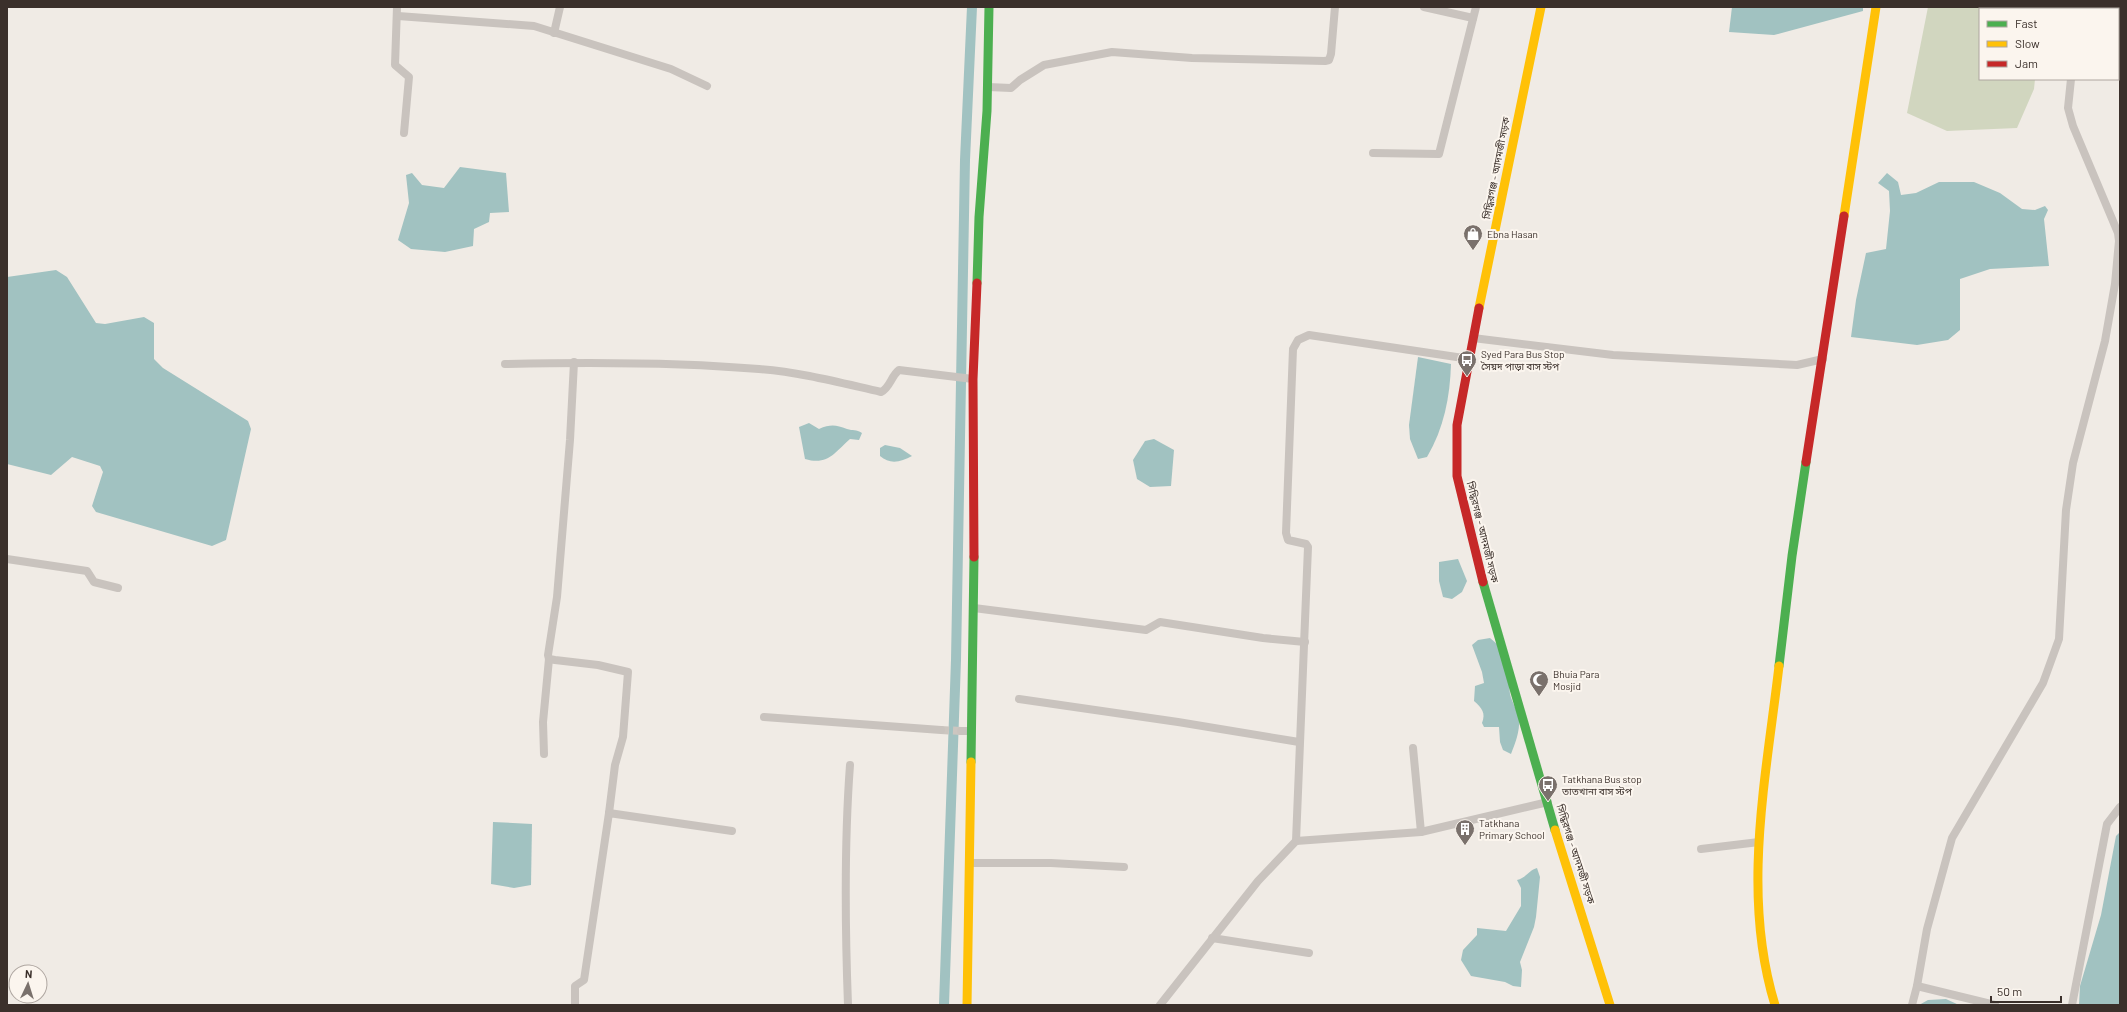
<svg xmlns="http://www.w3.org/2000/svg" width="2127" height="1012" viewBox="0 0 2127 1012" font-family="Barlow,'Noto Sans Bengali',sans-serif">
  <style>
    .green { fill: #d1d6bf }
    .water { fill: #a1c2c1 }
    .lines { fill: none; stroke-linecap: round; stroke-linejoin: round }
    .canal { stroke: #a1c2c1; stroke-width: 10 }
    .street-tunnel { stroke: #ccc6c0; stroke-width: 8; stroke-dasharray: 8 4; stroke-linecap: butt }
    .street { stroke: #c9c3be; stroke-width: 8 }
    .fast { stroke: #4caf50; stroke-width: 9 }
    .slow { stroke: #ffc107; stroke-width: 9 }
    .jam { stroke: #c62828; stroke-width: 9 }
    .labels { text-anchor: middle; stroke-width: 4; stroke-linejoin: round; paint-order: stroke }
    .street-label { font-size: 10px; fill: #3b302b; stroke: #fbf5ee }
    .poi-label { font-size: 10px; fill: #3b302b; stroke: #fbf5ee; text-anchor: start }
  </style>
  <rect width="100%" height="100%" fill="#f0ebe5"/>
  <path class="green" d="M1928 7 2049 8 1980 9V79H2035L2034 89 2017 128 1947 131 1907 113Z"/>
  <g class="water">
    <path d="M1732 7H1863V11L1774 35 1729 32Z"/>
    <path d="M460 167 506 173 509 212 490 213 489 222 474 229 473 246 445 252 411 249 398 240 409 203 406 175 412 173 422 185 444 188Z"/>
    <path d="M1887 173 1898 182 1901 195 1916 193 1939 182H1974L2000 193 2022 209 2035 210 2045 206 2048 210 2044 219 2049 266 1990 269 1960 279V330L1948 340 1917 345 1851 337 1856 300 1866 253 1886 249 1890 211 1889 191 1878 183Z"/>
    <path d="M56 270 67 277 96 323 105 324 144 317 154 323V359L163 368 248 421 251 429 226 540 212 546 96 512 92 506 103 472 100 466 72 457 51 475 7 464V277Z"/>
    <path d="M1418 357 1451 364C1450 397 1444 428 1427 457L1418 459 1410 439 1409 425Z"/>
    <path d="M809 423 819 429C831 424 836 425 847 429 853 431 856 429 862 433L859 440 850 439C835 452 828 466 805 459L799 427Z"/>
    <path d="M1154 439 1174 450 1171 486 1150 487 1137 479 1133 460 1145 441Z"/>
    <path d="M885 445 900 448 912 456C901 462 890 465 880 456V448Z"/>
    <path d="M1458 559 1467 581 1462 592 1452 599 1443 597 1439 581V562Z"/>
    <path d="M1490 638C1512 655 1507 669 1510 694 1512 703 1518 711 1519 720 1520 731 1515 744 1511 754L1503 750 1500 742 1499 727H1484L1482 723C1486 713 1482 708 1474 701L1475 686 1484 683 1482 672 1472 645 1478 640Z"/>
    <path d="M493 822 532 824 531 885 514 888 491 884Z"/>
    <path d="M2120 832V1005H2079L2080 986 2101 915 2116 836Z"/>
    <path d="M1537 868 1540 877 1536 917 1534 927 1520 962 1522 970 1521 987 1513 986 1505 982 1471 976 1461 960 1463 950 1477 935V928L1506 931 1521 906V888L1517 880C1526 878 1529 870 1537 868Z"/>
    <path d="M1946 999 1959 1005H1919L1928 1000Z"/>
  </g>
  <g class="lines">
    <path class="canal" d="M944 1005 956 660 965 160 972 7"/>
    <path class="street-tunnel" d="M941 730 961 731"/>
    <g class="street">
      <path d="M397 7 395 65 409 77 404 133"/>
      <path d="M1424 7 1473 18"/>
      <path d="M2079 9 2080 7"/>
      <path d="M398 16 534 26 671 69 707 86"/>
      <path d="M554 33 560 7"/>
      <path d="M988 87 1011 88 1020 80 1044 65 1112 52 1192 58 1325 61 1329 60 1331 54 1335 7"/>
      <path d="M1373 153 1439 154 1476 7"/>
      <path d="M1473 338 1613 355 1797 365 1823 359"/>
      <path d="M574 362 570 440 557 597 548 655 549 659 555 660 598 665 628 672 623 737 615 765 609 813"/>
      <path d="M505 364C589 362 675 362 759 369 800 372 841 383 881 392 890 388 891 376 899 370L973 379"/>
      <path d="M7 559 87 571 94 582 118 588"/>
      <path d="M974 608 1146 630 1160 622 1263 638 1305 642"/>
      <path d="M1019 699 1178 722 1299 742"/>
      <path d="M764 717 941 730"/>
      <path d="M961 731H971"/>
      <path d="M1413 748 1421 832"/>
      <path d="M544 754 543 722 549 659"/>
      <path d="M1296 841 1308 547 1306 544 1288 540 1286 533 1293 349 1298 340 1309 335 1470 359"/>
      <path d="M1701 849 1759 842"/>
      <path d="M970 863H1051L1124 867"/>
      <path d="M1212 938 1309 953"/>
      <path d="M1917 986 1927 929 1952 838 2043 683 2059 639 2066 510 2073 463 2105 341 2115 284 2119 241 2118 233 2073 126 2068 108 2071 79"/>
      <path d="M575 1005V986L584 980 609 813 732 831"/>
      <path d="M848 1005C845 925 844 845 850 765"/>
      <path d="M1160 1005 1258 881 1296 841 1421 832 1548 802"/>
      <path d="M1912 1005 1917 986 1995 1005"/>
      <path d="M2072 1005 2107 824 2120 807"/>
    </g>
    <g class="fast">
      <path d="M977 283 979 217 987 111 989 7"/>
      <path d="M1483 582 1555 830"/>
      <path d="M1779 666 1792 556 1806 462"/>
      <path d="M971 762 974 557"/>
    </g>
    <g class="slow">
      <path d="M1844 216 1876 7"/>
      <path d="M1479 308 1541 7"/>
      <path d="M1555 830 1610 1005"/>
      <path d="M967 1005 971 762"/>
      <path d="M1775 1005C1741 895 1766 778 1779 666"/>
    </g>
    <g class="jam">
      <path d="M1479 308 1457 425V476L1483 582"/>
      <path d="M1806 462 1844 216"/>
      <path d="M974 557 973 379 977 283"/>
    </g>
  </g>
  <defs>
    <symbol id="shop-pin" viewBox="-11 -11 22 30"><path d="M0 17L-7.5 6A9.5 9.5 0 1 1 7.5 6Z" fill="#7a716c" stroke="#fbf5ee"/><path d="M-5-2.5h2.3a2.7 3.5 0 0 1 5.4 0H5L5.5 6h-11ZM-1.5-2.5h3a1.5 2.3 0 0 0-3 0Z" fill="#fff"/></symbol>
    <symbol id="bus-pin" viewBox="-11 -11 22 30"><path d="M0 17L-7.5 6A9.5 9.5 0 1 1 7.5 6Z" fill="#7a716c" stroke="#fbf5ee"/><path d="M-5-6H5V4H4V6H2V4H-2V6H-4V4H-5ZM-3.5-4V0h7V-4ZM-3.5 1.2v1.5H-2V1.2ZM2 1.2v1.5H3.5V1.2Z" fill="#fff"/></symbol>
    <symbol id="mosque-pin" viewBox="-11 -11 22 30"><path d="M0 17L-7.5 6A9.5 9.5 0 1 1 7.5 6Z" fill="#7a716c" stroke="#fbf5ee"/><path d="M3.5-4.9A6 6 0 1 0 3.5 4.9A5 5 0 1 1 3.5-4.9Z" fill="#fff"/></symbol>
    <symbol id="building-pin" viewBox="-11 -11 22 30"><path d="M0 17L-7.5 6A9.5 9.5 0 1 1 7.5 6Z" fill="#7a716c" stroke="#fbf5ee"/><path d="M-4-6H4V6H1V3H-1V6H-4ZM-2.5-4.3h1.7v1.8h-1.7ZM.8-4.3h1.7v1.8H.8ZM-2.5-1h1.7V.8h-1.7ZM.8-1h1.7V.8H.8Z" fill="#fff"/></symbol>
  </defs>
  <g fill-rule="evenodd">
    <use href="#shop-pin" x="1462" y="223" width="22" height="30"/>
    <use href="#bus-pin" x="1456" y="349" width="22" height="30"/>
    <use href="#mosque-pin" x="1528" y="669" width="22" height="30"/>
    <use href="#bus-pin" x="1537" y="774" width="22" height="30"/>
    <use href="#building-pin" x="1454" y="818" width="22" height="30"/>
  </g>
  <g class="labels">
    <g class="street-label">
      <text transform="translate(1496 168) rotate(-79)" y="4">সিদ্ধিরগঞ্জ - আদমজী সড়ক</text>
      <text transform="translate(1483 532) rotate(76)" y="4">সিদ্ধিরগঞ্জ - আদমজী সড়ক</text>
      <text transform="translate(1576 854) rotate(72)" y="4">সিদ্ধিরগঞ্জ - আদমজী সড়ক</text>
    </g>
    <g class="poi-label">
      <text x="1487" y="238">Ebna Hasan</text>
      <text x="1481" y="358">Syed Para Bus Stop<tspan x="1481" dy="12">সৈয়দ পাড়া বাস স্টপ</tspan></text>
      <text x="1553" y="678">Bhuia Para<tspan x="1553" dy="12">Mosjid</tspan></text>
      <text x="1562" y="783">Tatkhana Bus stop<tspan x="1562" dy="12">তাতখানা বাস স্টপ</tspan></text>
      <text x="1479" y="827">Tatkhana<tspan x="1479" dy="12">Primary School</tspan></text>
    </g>
  </g>
  <rect width="2127" height="1012" fill="none" stroke="#3b302b" stroke-width="16"/>
  <rect x="1979" y="8" width="140" height="72" fill="#fbf5ee" stroke="#aea6a0"/>
  <rect x="1987" y="21" width="20" height="6" fill="#4caf50" stroke="#aea6a0"/>
  <text x="2015" y="28" font-size="12" fill="#3b302b">Fast</text>
  <rect x="1987" y="41" width="20" height="6" fill="#ffc107" stroke="#aea6a0"/>
  <text x="2015" y="48" font-size="12" fill="#3b302b">Slow</text>
  <rect x="1987" y="61" width="20" height="6" fill="#c62828" stroke="#aea6a0"/>
  <text x="2015" y="68" font-size="12" fill="#3b302b">Jam</text>
  <g transform="translate(28 984) rotate(4)"><circle r="19" fill="#fbf5ee" stroke="#aea6a0"/>
  <path d="M0-3L7 15L0 10L-7 15Z" fill="#7a716c"/>
  <text y="-6" font-size="11" font-weight="bold" text-anchor="middle" fill="#3b302b">N</text>
  </g>
  <path d="M1991 996v6h70v-6" fill="none" stroke="#3b302b" stroke-width="2"/>
  <text x="1997" y="996" font-size="12" fill="#3b302b" stroke="#fbf5ee" stroke-width="3" paint-order="stroke">50 m</text>
</svg>
